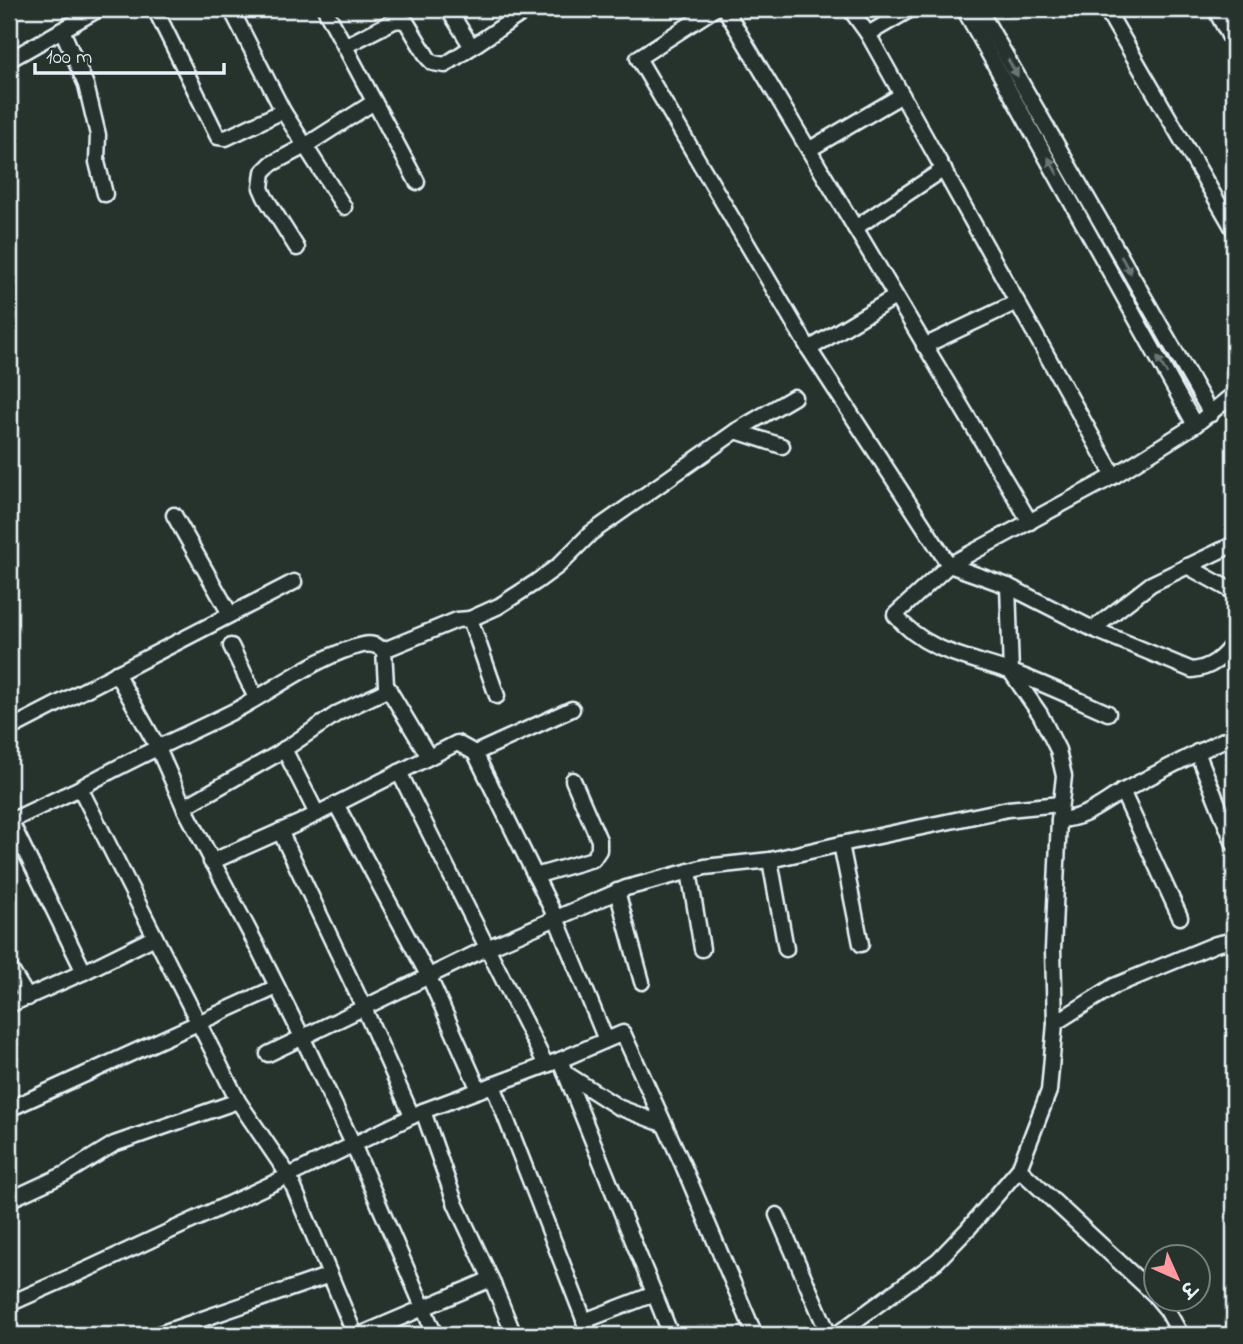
<svg xmlns="http://www.w3.org/2000/svg" width="1243" height="1344" viewBox="0 0 1243 1344" font-family="'Indie Flower','Playpen Sans Deva',sans-serif">
  <style>
    .lines { fill: none; stroke-linecap: round; stroke-linejoin: round }
    .street-casing { stroke: #e8f1f8; stroke-width: 19 }
    .street { stroke: #26332d; stroke-width: 14 }
    .oneway { fill: #6a7674 }
  </style>
  <rect width="100%" height="100%" fill="#26332d"/>
  <filter id="ink" filterUnits="userSpaceOnUse"><feTurbulence type="fractalNoise" baseFrequency=".0143" numOctaves="2"/><feDisplacementMap in="SourceGraphic" scale="14" xChannelSelector="R" yChannelSelector="G"/><feConvolveMatrix kernelMatrix="1 2 1 2 8 2 1 2 1" color-interpolation-filters="sRGB"/></filter>
  <g filter="url(#ink)">
    <g class="lines">
      <defs>
        <g id="street">
          <path d="M155 9 218 137 226 138 283 111"/>
          <path d="M231 9 283 111 344 207"/>
          <path d="M325 9 417 182"/>
          <path d="M448 9 472 47"/>
          <path d="M714 9 638 58 809 349 949 565 1114 476 1195 425 1234 394"/>
          <path d="M725 9 1030 522"/>
          <path d="M850 9 868 34 1114 476"/>
          <path d="M964 9 1195 425"/>
          <path d="M979 9 1211 414"/>
          <path d="M1106 9 1234 230"/>
          <path d="M1215 9 1234 45"/>
          <path d="M1226 9 1234 22"/>
          <path d="M62 30 86 85 98 135 97 162 105 194"/>
          <path d="M868 34 911 9"/>
          <path d="M345 46 394 21 401 20 407 23 428 58 433 63 445 65 528 9"/>
          <path d="M9 60 99 9"/>
          <path d="M810 149 902 95"/>
          <path d="M855 228 944 169"/>
          <path d="M297 248 265 197 261 188 263 172 271 164 305 146 374 102"/>
          <path d="M924 346 1017 302"/>
          <path d="M809 349 895 297"/>
          <path d="M736 431 794 397"/>
          <path d="M174 515 230 614"/>
          <path d="M1187 566 1234 592"/>
          <path d="M470 619 499 606 536 582 558 566 591 533 736 431 782 446"/>
          <path d="M1093 629 1151 584 1234 544"/>
          <path d="M231 646 256 698"/>
          <path d="M384 650 386 685 429 757"/>
          <path d="M116 673 157 746 184 807 258 948 306 1045 353 1144 435 1335"/>
          <path d="M1108 713C1076 699 1043 683 1009 671 965 656 926 652 895 615L949 565 1008 586 1093 629 1192 670C1211 668 1223 658 1234 642"/>
          <path d="M9 729 294 582"/>
          <path d="M284 749 317 814"/>
          <path d="M1197 752 1234 844"/>
          <path d="M475 753 556 918 606 1040"/>
          <path d="M399 772 546 1065"/>
          <path d="M80 788C130 759 182 737 234 711 273 691 320 654 363 645 372 643 377 646 384 650L457 620 470 619 497 696"/>
          <path d="M1122 791 1180 917"/>
          <path d="M336 804 429 977 479 1090"/>
          <path d="M184 807 279 753 338 713 389 689"/>
          <path d="M9 818 84 972 9 1005"/>
          <path d="M1059 820C1089 818 1102 802 1127 789 1162 770 1198 752 1234 735"/>
          <path d="M10 821 80 788 238 1101 289 1176 355 1335"/>
          <path d="M280 831 364 1008 412 1116"/>
          <path d="M841 844 1008 809 1060 804"/>
          <path d="M770 860 786 949"/>
          <path d="M211 862 299 823 457 743 475 753 572 709"/>
          <path d="M689 871 702 949"/>
          <path d="M535 876 593 859 599 850V840L573 780"/>
          <path d="M617 891 642 982"/>
          <path d="M9 967 28 998"/>
          <path d="M84 972 155 937"/>
          <path d="M1055 1023 1114 986 1216 944 1234 940"/>
          <path d="M268 1054 489 947 626 888 705 867 770 860 841 844 861 944"/>
          <path d="M560 1060 671 1335"/>
          <path d="M565 1073 618 1107 665 1125"/>
          <path d="M493 1085 590 1335"/>
          <path d="M9 1109 277 987"/>
          <path d="M423 1111 456 1205 491 1279 514 1335"/>
          <path d="M1019 1169 1156 1296"/>
          <path d="M9 1200 65 1174 114 1144 238 1101"/>
          <path d="M777 1215 829 1335"/>
          <path d="M1157 1298 1167 1310 1181 1335"/>
          <path d="M9 1304 88 1269 282 1179 423 1111 560 1060 623 1033 682 1163 755 1335"/>
          <path d="M584 1321 654 1294"/>
          <path d="M156 1335 330 1275"/>
          <path d="M360 1335 491 1279"/>
          <path d="M836 1335 937 1261 968 1229 1019 1169 1049 1091 1055 1023 1053 950 1059 820 1064 776 1058 750 1040 714 1011 672 1008 586"/>
        </g>
      </defs>
      <use href="#street" class="street-casing"/>
      <use href="#street" class="street"/>
    </g>
    <defs><path id="oneway-solid" d="M-6-.8H1V-3.2L6.5 0L1 3.2V.8H-6Z" transform="scale(1.75)"/></defs>
    <g class="oneway">
      <use href="#oneway-solid" transform="translate(1013 68) rotate(60)"/>
      <use href="#oneway-solid" transform="translate(1053 166) rotate(-119)"/>
      <use href="#oneway-solid" transform="translate(1126 265) rotate(60)"/>
      <use href="#oneway-solid" transform="translate(1162 365) rotate(-119)"/>
    </g>
  </g>
  <rect width="1243" height="1344" fill="none" stroke="#26332d" stroke-width="35"/>
  <rect x="18" y="18" width="1208" height="1309" fill="none" stroke="#e8f1f8" stroke-width="2.5" filter="url(#ink)"/>
  <g transform="translate(1177 1278) rotate(135)"><circle r="33" fill="#26332d" stroke="#747f7e" stroke-width="2"/>
  <path d="M0-5L12 26L0 18L-12 26Z" fill="#ff9aa2"/>
  <text y="-10" font-size="19" font-weight="bold" text-anchor="middle" fill="#e8f1f8">उ</text>
  </g>
  <path d="M35 63v10h189v-10" fill="none" stroke="#e8f1f8" stroke-width="3.5"/>
  <text x="46" y="63" font-size="21" fill="#e8f1f8" stroke="#26332d" stroke-width="5" paint-order="stroke">100 m</text>
</svg>
